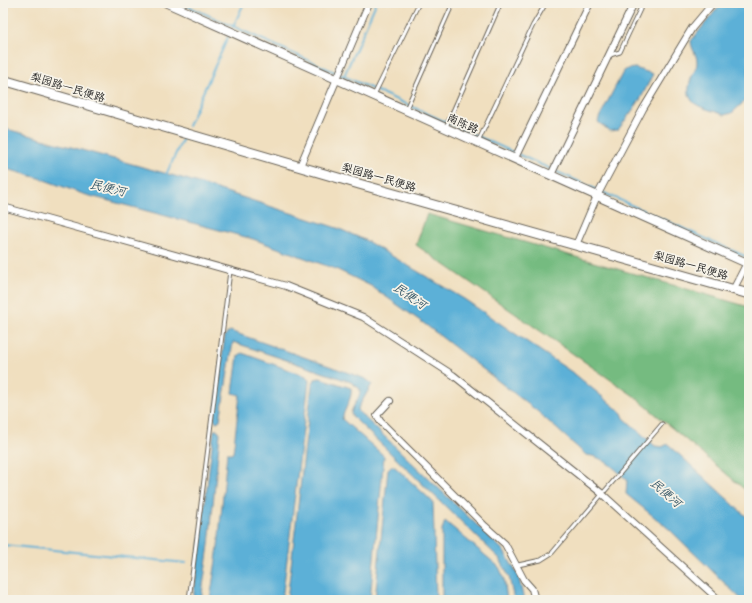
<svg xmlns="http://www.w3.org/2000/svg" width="752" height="603" viewBox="0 0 752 603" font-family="Delius,'LXGW WenKai TC',sans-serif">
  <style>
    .forest { fill: #74bb80; stroke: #486c4e }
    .water { fill: #5bb0d7; stroke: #3c667a }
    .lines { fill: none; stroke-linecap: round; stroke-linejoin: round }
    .stream { stroke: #5bb0d7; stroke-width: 2 }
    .service-casing { stroke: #666055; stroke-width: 5 }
    .minor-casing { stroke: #666055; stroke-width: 8 }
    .tertiary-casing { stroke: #666055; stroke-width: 10 }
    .secondary-casing { stroke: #666055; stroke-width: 11 }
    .service { stroke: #fff; stroke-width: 3 }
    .minor { stroke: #fff; stroke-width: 6 }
    .tertiary { stroke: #fff; stroke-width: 8 }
    .secondary { stroke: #fff; stroke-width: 9 }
    .labels { text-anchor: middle; stroke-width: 3.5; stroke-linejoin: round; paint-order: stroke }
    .street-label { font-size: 11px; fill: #1c1c1c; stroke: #f7f3e8 }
    .water-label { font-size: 12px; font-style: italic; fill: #355767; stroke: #f7f3e8 }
  </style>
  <rect width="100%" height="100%" fill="#f7f3e8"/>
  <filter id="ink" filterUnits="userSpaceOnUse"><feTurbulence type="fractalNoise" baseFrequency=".025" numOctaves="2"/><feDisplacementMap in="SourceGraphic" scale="8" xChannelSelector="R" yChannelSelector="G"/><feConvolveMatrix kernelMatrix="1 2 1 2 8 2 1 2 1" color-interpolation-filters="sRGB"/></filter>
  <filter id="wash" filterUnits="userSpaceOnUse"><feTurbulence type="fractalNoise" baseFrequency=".012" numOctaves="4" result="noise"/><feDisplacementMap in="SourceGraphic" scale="16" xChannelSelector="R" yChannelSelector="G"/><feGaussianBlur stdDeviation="0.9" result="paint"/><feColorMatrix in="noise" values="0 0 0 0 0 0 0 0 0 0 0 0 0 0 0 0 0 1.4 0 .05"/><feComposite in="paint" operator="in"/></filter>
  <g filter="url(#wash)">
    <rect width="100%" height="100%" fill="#f0dfbf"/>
    <path class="forest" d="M427 214 749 307V493L634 396 416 245Z"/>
    <g class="water">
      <path d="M741 3 749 6V97L732 113 724 115C706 107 681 108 691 79 693 73 697 68 697 62 697 54 691 49 691 41L716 10 725 4Z"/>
      <path d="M635 68 653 74 640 100 618 130 610 131 598 122 599 118 623 72 627 69Z"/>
      <path d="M3 128 189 180 337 228 365 240 464 299 576 375 622 413 624 418 655 446 662 447 668 444 749 519V600H742L669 529 626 494 627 480C615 469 603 456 586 455L537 411 426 325 371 286 338 270 253 239 83 194 39 178 3 168Z"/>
      <path d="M230 331 366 379 372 384 358 408 359 412 503 550 518 575 524 600H514L509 577 500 559 354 418 351 414C352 405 361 398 360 389L351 382 233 342 220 420 217 422 214 420 225 335Z"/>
      <path d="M242 353 306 376 309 381 282 600H210L218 547 227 453H233L240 395 233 393 238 356Z"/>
      <path d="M320 378 351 388C353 398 344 409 342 419L384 456 370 600H287L312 385 315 379Z"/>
      <path d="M214 430H218L220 433 209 545 201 600H193Z"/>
      <path d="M391 466 395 467 433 502 436 600H375L388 469Z"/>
      <path d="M445 521 499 567 504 578 507 600H442V530Z"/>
    </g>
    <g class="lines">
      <g class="stream">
        <path d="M181 3 749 258"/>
        <path d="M233 27 244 3"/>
        <path d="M344 76 376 3"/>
        <path d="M188 126 228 37"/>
        <path d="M166 175 183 138"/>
        <path d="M3 545 186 563"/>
      </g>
    </g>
  </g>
  <g filter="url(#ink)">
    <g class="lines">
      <defs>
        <g id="service">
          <path d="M610 55 620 52 643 3"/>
          <path d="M374 95 419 3"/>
          <path d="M406 109 453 3"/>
          <path d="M446 127 499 7"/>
          <path d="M478 142 533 25 546 3"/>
          <path d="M518 565 541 560 552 553 662 424"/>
          <path d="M189 600 230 271"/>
        </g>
        <g id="minor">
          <path d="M515 158 590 3"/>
          <path d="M300 166 369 3"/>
          <path d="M551 175 634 3"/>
          <path d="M3 207 286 286 363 317 453 375 600 492 719 600"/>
          <path d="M576 245 597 196 643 109 692 28 713 3"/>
          <path d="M733 290 749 259"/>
          <path d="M390 401 377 415 380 421 485 526 505 544 524 580 532 589 535 600"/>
        </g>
        <path id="tertiary" d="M167 3 749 264"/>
        <path id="secondary" d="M3 80 359 184 749 294"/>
      </defs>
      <use href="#service" class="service-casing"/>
      <use href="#minor" class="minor-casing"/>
      <use href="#tertiary" class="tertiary-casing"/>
      <use href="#secondary" class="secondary-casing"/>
      <use href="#service" class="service"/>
      <use href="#minor" class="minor"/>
      <use href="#tertiary" class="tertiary"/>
      <use href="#secondary" class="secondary"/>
    </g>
  </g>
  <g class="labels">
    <g class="street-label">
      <text transform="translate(68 87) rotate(17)" y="4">梨园路一民便路</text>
      <text transform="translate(463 123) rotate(24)" y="4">南陈路</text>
      <text transform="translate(379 177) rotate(16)" y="4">梨园路一民便路</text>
      <text transform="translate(691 265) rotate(16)" y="4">梨园路一民便路</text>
    </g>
    <g class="water-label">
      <text transform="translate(108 188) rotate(13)" y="4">民便河</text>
      <text transform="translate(410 296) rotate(34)" y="4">民便河</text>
      <text transform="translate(666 493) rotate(41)" y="4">民便河</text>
    </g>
  </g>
  <rect width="752" height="603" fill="none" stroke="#f7f3e8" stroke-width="16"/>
</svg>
